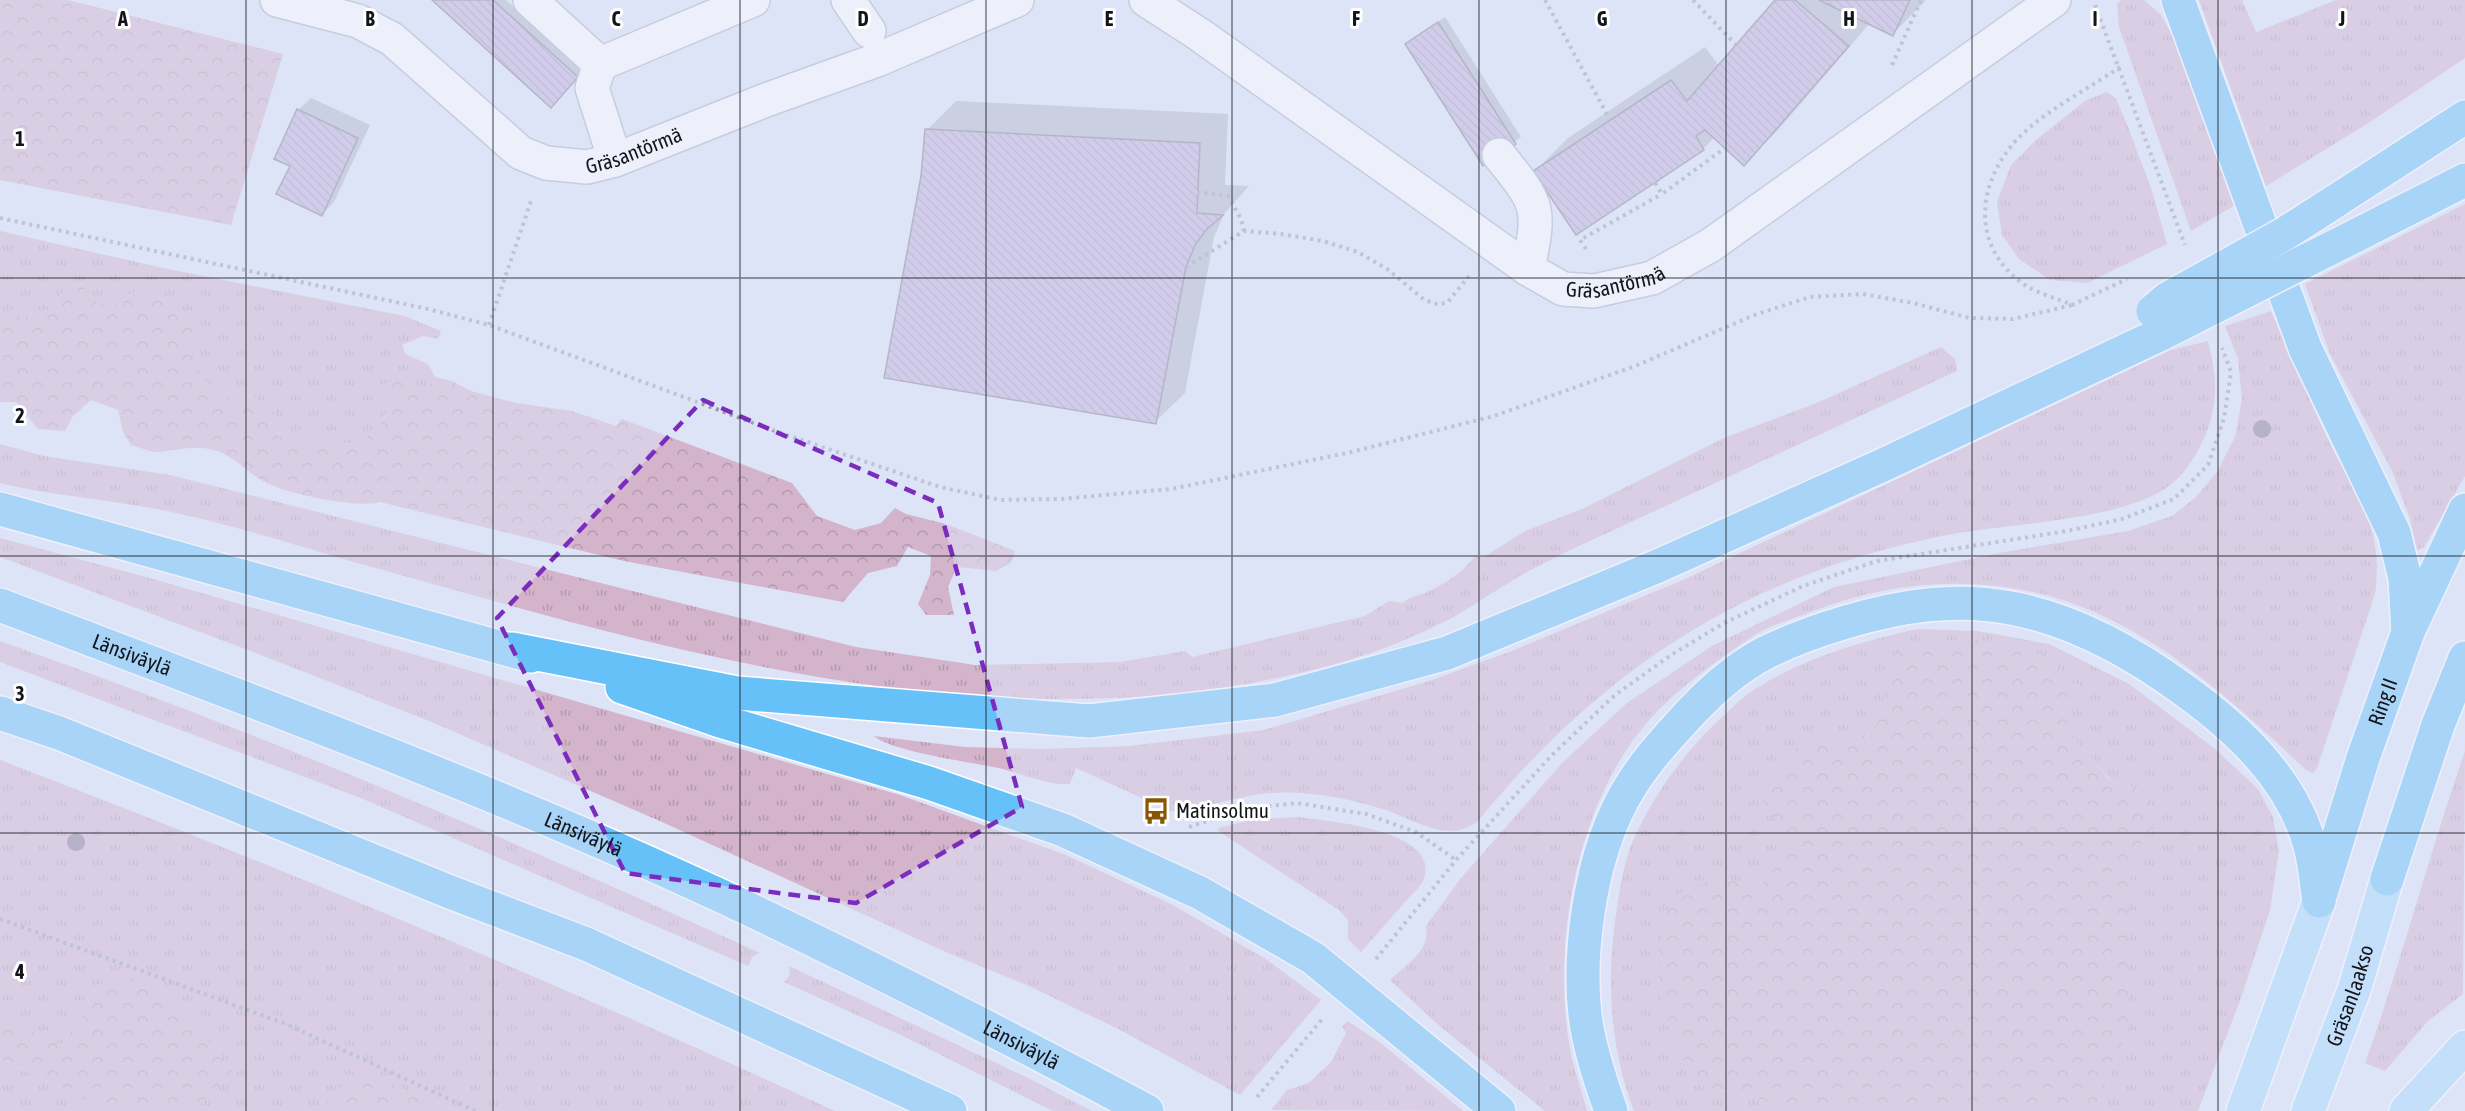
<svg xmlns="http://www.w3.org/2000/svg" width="2465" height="1111" viewBox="0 0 2465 1111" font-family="'Asap Condensed',sans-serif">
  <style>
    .grass { fill: url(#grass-tufts) }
    .forest { fill: url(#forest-crowns) }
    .shadow { fill: #0003 }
    .building { fill: url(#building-back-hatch); stroke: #847d8f; stroke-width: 1.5 }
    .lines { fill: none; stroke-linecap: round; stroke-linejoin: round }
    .minor-casing { stroke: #aab1c3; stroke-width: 36 }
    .major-casing { stroke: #fff; stroke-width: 36 }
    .highway-casing { stroke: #fff; stroke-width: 36 }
    .path { stroke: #979cab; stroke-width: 4; stroke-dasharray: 3 4.5; stroke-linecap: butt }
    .minor { stroke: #fff; stroke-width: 33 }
    .major { stroke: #a4dafb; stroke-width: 33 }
    .highway { stroke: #67c1f9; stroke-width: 33 }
    .highway-bridge-casing { stroke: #fff; stroke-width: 36; stroke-linecap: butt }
    .highway-bridge { stroke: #67c1f9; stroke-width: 33 }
    .tree { fill: #8a7392 }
    .marked { fill: none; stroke: #7b2cbf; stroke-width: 4.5; stroke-dasharray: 12 8; stroke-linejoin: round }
    .grid { fill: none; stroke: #13151b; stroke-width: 1.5; stroke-opacity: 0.55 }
    .labels { text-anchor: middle; stroke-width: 6; stroke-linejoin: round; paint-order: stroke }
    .street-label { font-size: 21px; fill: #13151b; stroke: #fff }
    .poi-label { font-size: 21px; fill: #13151b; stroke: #fff; text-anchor: start }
    .grid-label { font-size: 20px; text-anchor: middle; font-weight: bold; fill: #13151b; stroke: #fff; stroke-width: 6; stroke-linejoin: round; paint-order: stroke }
  </style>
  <defs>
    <pattern id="grass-tufts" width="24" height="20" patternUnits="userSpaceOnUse" patternTransform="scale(1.5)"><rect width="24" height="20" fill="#d3b4cb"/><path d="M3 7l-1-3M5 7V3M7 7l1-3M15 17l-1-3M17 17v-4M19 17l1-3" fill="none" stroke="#b49aae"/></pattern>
    <pattern id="forest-crowns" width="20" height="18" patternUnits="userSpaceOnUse" patternTransform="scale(1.5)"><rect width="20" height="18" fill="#d3b4cb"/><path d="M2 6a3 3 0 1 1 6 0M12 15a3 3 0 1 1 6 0" fill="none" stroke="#b49aae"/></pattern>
    <pattern id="building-back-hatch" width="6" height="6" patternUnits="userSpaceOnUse" patternTransform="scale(1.5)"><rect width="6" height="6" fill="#c0b0da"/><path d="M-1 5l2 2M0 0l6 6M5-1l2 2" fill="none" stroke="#a496ba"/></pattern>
  </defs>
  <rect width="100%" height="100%" fill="#dee4f8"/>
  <g class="grass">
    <path d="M2121 0H2144L2161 15 2176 42 2234 206 2191 231 2119 27 2117 4Z"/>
    <path d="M2199 0H2242L2256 32 2336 0H2465V58L2370 122 2266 186Z"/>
    <path d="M2106 92 2116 98 2128 127 2152 191 2167 244 2087 283 2050 280 2019 259 2002 235 1997 202 2011 165 2037 139 2085 101Z"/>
    <path d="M2465 204V476L2424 547 2417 550 2410 519 2392 471 2330 354 2305 284Z"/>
    <path d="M0 231 163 268 404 316 441 331 438 339 423 336 402 345 405 354 428 364 435 377 427 389 411 391 383 384 391 399 382 422 365 441 343 444 279 437 275 412 254 397 233 399 201 379 193 324 178 315 153 292H132L118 307 97 302 81 285 67 286C46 317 37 321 0 313Z"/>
    <path d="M2271 311C2289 352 2306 393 2325 433 2353 494 2385 521 2375 594L2317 768 2313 773 2306 770C2232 700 2148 622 2046 595 1968 575 1885 582 1811 612 1795 618 1777 623 1762 631 1748 638 1735 649 1723 657 1698 675 1672 695 1651 718 1579 797 1553 934 1568 1037 1571 1062 1581 1087 1587 1111H1545L1437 1024 1390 980C1407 964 1431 951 1426 926L1461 878 1562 763 1627 703 1712 646 1834 587 1999 553 2128 531 2172 516 2195 498 2217 472 2235 437 2242 399 2238 359 2225 326Z"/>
    <path d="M2208 341C2211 355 2215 370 2215 384 2217 422 2193 475 2158 493 2103 522 2009 523 1947 535 1748 574 1605 666 1477 822 1446 845 1411 817 1379 808 1343 797 1299 789 1261 794 1234 798 1207 806 1180 812L1170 811 1076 768 1070 784C1047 785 1025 775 1003 769 977 763 892 752 874 736L965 747 1040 749 1129 746 1264 730 1432 680 1509 652 1683 580 2171 350Z"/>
    <path d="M1941 347 1955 359 1957 371 1564 553C1545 563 1525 572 1507 584 1486 596 1466 611 1444 622 1397 646 1343 664 1291 675 978 744 672 651 372 567 307 549 242 527 176 513 118 500 58 497 0 483V444L44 456 170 475 856 647 975 665 1120 662 1185 651 1192 657 1365 616 1389 601 1403 603C1410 596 1416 596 1425 593 1443 585 1464 572 1475 556L1484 557 1525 531 1582 509 1724 438 1819 402Z"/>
    <path d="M0 538 150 578 900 795 1066 855 1171 904 1266 959 1321 1000 1240 1095 1120 1030 1029 986 948 953 662 822 434 723 261 655 0 557Z"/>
    <path d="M1917 629 1978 631 2049 644 2129 684 2215 749 2258 789 2273 817 2279 851 2270 910 2242 995 2198 1111H2095L2128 1030V901L2142 790 2111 781 2064 727 1874 734 1800 743 1787 839 1760 887 1719 877 1670 899 1656 962 1661 1001 1692 1083 1777 1104 1784 1111H1634C1608 1043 1606 972 1618 901 1621 882 1625 860 1632 843 1653 796 1681 756 1718 721 1729 711 1740 699 1752 691 1803 658 1859 642 1917 629Z"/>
    <path d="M0 641C258 732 511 839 760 953L753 956 748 966 363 799 0 662Z"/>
    <path d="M2465 751 2463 994 2427 1022 2385 1071 2365 1063C2402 960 2429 854 2465 751Z"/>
    <path d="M0 760C282 868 561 984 835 1111H458L394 1085 324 1104 334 1111H192L233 1073 95 985 85 1014 61 1045 0 1016Z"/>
    <path d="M1298 817C1326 821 1448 830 1422 883 1418 889 1411 895 1407 900 1391 918 1376 935 1361 952L1348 939V920L1339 910 1218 831 1219 828 1250 820Z"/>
    <path d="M789 966 1026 1077 1092 1111H1053L903 1036 784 982 790 975Z"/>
    <path d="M1348 1021 1382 1044 1463 1111 1271 1110 1287 1090 1309 1083 1331 1062 1346 1033 1342 1026Z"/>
    <path d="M0 1058 108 1111H0Z"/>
  </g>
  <g class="forest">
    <path d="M0 0H68L283 54 231 225 0 180Z"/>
    <path d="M81 285 97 302 118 307 132 292H153L178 315 193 324 201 379 233 399 254 397 275 412 279 437 343 444 364 441 382 422 391 400 382 384 403 379 411 391 427 389 435 377 452 381 471 391 516 403 572 411 616 426 622 419 792 483 817 516 855 530 881 523 895 508 906 514 946 524 1015 551 1011 563 996 571 957 567 948 587 954 615H926L918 604 930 575 931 556 908 547 897 566 868 573 843 602 624 561 380 502C359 509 282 493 263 481 247 472 235 457 217 451 198 444 177 450 158 452 149 452 139 447 131 445L123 432 118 410 91 400 73 416 65 431 38 429 16 402H0V313C37 321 46 317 67 286Z"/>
    <path d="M1979 640 2044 655 2083 688 2065 727 2110 781 2142 790 2161 818 2134 856 2128 901V1030L2095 1111H1784L1777 1104 1692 1083 1661 1001 1656 962 1670 898 1719 876 1760 887 1787 839 1760 795 1800 743 1874 734 1896 652Z"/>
    <path d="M134 978 191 1020 233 1073 192 1111H108L0 1058V1016L61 1045 85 1014 95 985Z"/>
    <path d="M346 1074 394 1085 458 1111H334L324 1104Z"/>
  </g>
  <g class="shadow">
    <path d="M434 0H506L583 71 557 100Z"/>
    <path d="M1777 0H1926L1893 34 1870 23 1778 130 1744 164 1715 137 1703 149 1535 171 1568 138 1705 47 1719 66Z"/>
    <path d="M1445 17 1521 137 1483 164 1406 44Z"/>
    <path d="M311 98 370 125 334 202 322 214 292 165 298 110Z"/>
    <path d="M956 101 1228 114 1225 185 1249 186 1224 214 1214 237 1185 393 1155 422 923 176 927 130Z"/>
  </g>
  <g class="building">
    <path d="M432 0H493L578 77 551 108Z"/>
    <path d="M1775 0H1795L1849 46 1744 166 1705 130 1696 136 1704 150 1576 235 1533 171 1671 80 1687 101Z"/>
    <path d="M1819 0H1910L1893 36Z"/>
    <path d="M1438 22 1516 144 1483 166 1405 44Z"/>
    <path d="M297 109 358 138 322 216 276 194 290 166 274 159Z"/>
    <path d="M925 129 1200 143 1197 213 1223 215 1206 230 1195 245 1186 267 1156 424 884 378 921 176Z"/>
  </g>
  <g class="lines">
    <defs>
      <g id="minor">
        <path id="s1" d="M277 0 358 21 392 39 521 153 546 163 587 167 615 160 766 100 877 60 1017 0"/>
        <path d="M530 0 600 64"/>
        <path d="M848 0 869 31"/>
        <path id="s2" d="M1146 0 1200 35 1528 269 1563 289 1594 291 1652 278 1711 245 2054 0"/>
        <path d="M1499 155C1539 205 1541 206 1528 269"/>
        <path d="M615 160 592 88 600 64 753 0"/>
      </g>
      <g id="major">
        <path d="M2243 1111 2319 901"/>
        <path id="s3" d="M2308 1111 2354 990 2387 879"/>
        <path d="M2406 1111 2465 1047"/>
      </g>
      <g id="highway">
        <path d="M2178 0 2305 348 2394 533 2405 578 2408 632"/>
        <path d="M2334 202 2465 117"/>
        <path d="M2353 237 2465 180"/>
        <path d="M0 509 531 656"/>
        <path id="s4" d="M0 605C241 697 485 786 719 895 864 963 1006 1036 1147 1111"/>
        <path d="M512 649 737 693 1089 721 1275 700 1447 653 1658 566 1883 465 2163 333"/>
        <path d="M622 687 720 721 929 783 1063 830 1200 893 1313 958 1499 1111"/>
        <path d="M0 713 59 733 450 892 586 944 950 1111"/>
        <path d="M2387 879 2438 725 2465 658"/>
        <path id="s5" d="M2321 893 2363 758 2408 632 2465 510"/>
        <path d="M1611 1111C1600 1080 1589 1047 1585 1015 1578 952 1590 867 1618 809 1633 777 1656 750 1680 724 1704 697 1732 670 1765 653 1791 640 1819 630 1846 622 1900 606 1955 597 2011 608 2075 620 2132 652 2184 690 2238 729 2292 779 2310 846 2315 863 2316 883 2319 901"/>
      </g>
    </defs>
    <use href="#minor" class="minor-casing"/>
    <use href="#major" class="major-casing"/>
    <use href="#highway" class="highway-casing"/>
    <g class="path">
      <path d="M1545 0 1610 120"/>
      <path d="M1693 0 1736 45"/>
      <path d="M2095 5 2185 245"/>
      <path d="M1892 65 1921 0"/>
      <path d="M2120 67C2091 87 2054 106 2028 129 1978 172 1965 244 2025 285 2038 294 2057 298 2072 305L2127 279"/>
      <path d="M1655 183 1662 194 1725 148"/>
      <path d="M1197 192 1228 196 1241 219 1244 231"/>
      <path d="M0 218 428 309 489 325 781 433 940 487 1001 500 1061 499 1171 489 1347 453 1494 416 1635 366 1757 314 1810 297 1863 294 1913 303 1970 318 2013 319 2072 305"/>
      <path d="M1586 249 1580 240 1662 194"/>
      <path d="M1186 267 1244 231 1281 234 1323 241 1358 252 1387 269 1422 298 1434 304 1447 303 1469 276"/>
      <path d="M489 325 531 201"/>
      <path d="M1189 827 1243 809 1297 803 1366 814 1416 832 1456 860"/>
      <path d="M0 919 286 1024 475 1111"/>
      <path d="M1376 959 1456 860 1552 755 1615 695 1671 655 1724 623 1803 586 1877 561 2067 531 2122 519 2174 499 2208 465 2224 418 2231 372 2222 348"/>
      <path d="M1257 1097 1324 1017"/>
    </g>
    <use href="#minor" class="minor"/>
    <use href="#major" class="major"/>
    <use href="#highway" class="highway"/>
    <defs>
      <g id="highway-bridge">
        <path d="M2153 311 2167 299 2284 234 2334 202"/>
        <path d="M2163 333 2353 237"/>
      </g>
    </defs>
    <use href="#highway-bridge" class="highway-bridge-casing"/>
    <use href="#highway-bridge" class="highway-bridge"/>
  </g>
  <g class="tree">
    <circle cx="2262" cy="429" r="9"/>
    <circle cx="76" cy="842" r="9"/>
  </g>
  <path d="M0 0H2465V1111H0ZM703 400 938 503 1022 807 856 903 625 873 497 618Z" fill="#dee4f8" fill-opacity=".55" fill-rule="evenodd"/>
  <path class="marked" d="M703 400 938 503 1022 807 856 903 625 873 497 618Z"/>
  <path class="grid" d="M246 0V1111M493 0V1111M740 0V1111M986 0V1111M1232 0V1111M1479 0V1111M1726 0V1111M1972 0V1111M2218 0V1111M0 278H2465M0 556H2465M0 833H2465"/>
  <defs>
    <symbol id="bus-bare" viewBox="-9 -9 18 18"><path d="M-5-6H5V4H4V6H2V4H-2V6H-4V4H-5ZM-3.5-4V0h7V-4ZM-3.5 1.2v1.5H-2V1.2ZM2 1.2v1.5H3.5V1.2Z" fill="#850" stroke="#fff" stroke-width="2.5" paint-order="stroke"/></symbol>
  </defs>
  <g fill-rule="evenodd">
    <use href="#bus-bare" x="1137" y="792" width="38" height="38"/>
  </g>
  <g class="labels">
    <g class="street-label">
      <text dy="7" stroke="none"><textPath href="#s1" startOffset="412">Gräsantörmä</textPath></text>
      <text dy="7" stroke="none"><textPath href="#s2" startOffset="561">Gräsantörmä</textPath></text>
      <text dy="7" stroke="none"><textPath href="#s4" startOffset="141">Länsiväylä</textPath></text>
      <text dy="7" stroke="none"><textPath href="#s5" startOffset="201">Ring II</textPath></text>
      <text dy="7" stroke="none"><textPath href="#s4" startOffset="627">Länsiväylä</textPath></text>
      <text dy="7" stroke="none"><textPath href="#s3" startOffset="123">Gräsanlaakso</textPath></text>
      <text dy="7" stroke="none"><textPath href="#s4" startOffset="1113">Länsiväylä</textPath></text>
    </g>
    <g class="poi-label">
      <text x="1176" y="818">Matinsolmu</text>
    </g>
  </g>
  <g class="grid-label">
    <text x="123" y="26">A</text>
    <text x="370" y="26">B</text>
    <text x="616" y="26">C</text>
    <text x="863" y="26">D</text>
    <text x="1109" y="26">E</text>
    <text x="1356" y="26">F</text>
    <text x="1602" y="26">G</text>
    <text x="1849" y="26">H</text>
    <text x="2095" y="26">I</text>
    <text x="2342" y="26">J</text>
    <text x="20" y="146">1</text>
    <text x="20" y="423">2</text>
    <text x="20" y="701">3</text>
    <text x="20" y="979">4</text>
  </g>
</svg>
